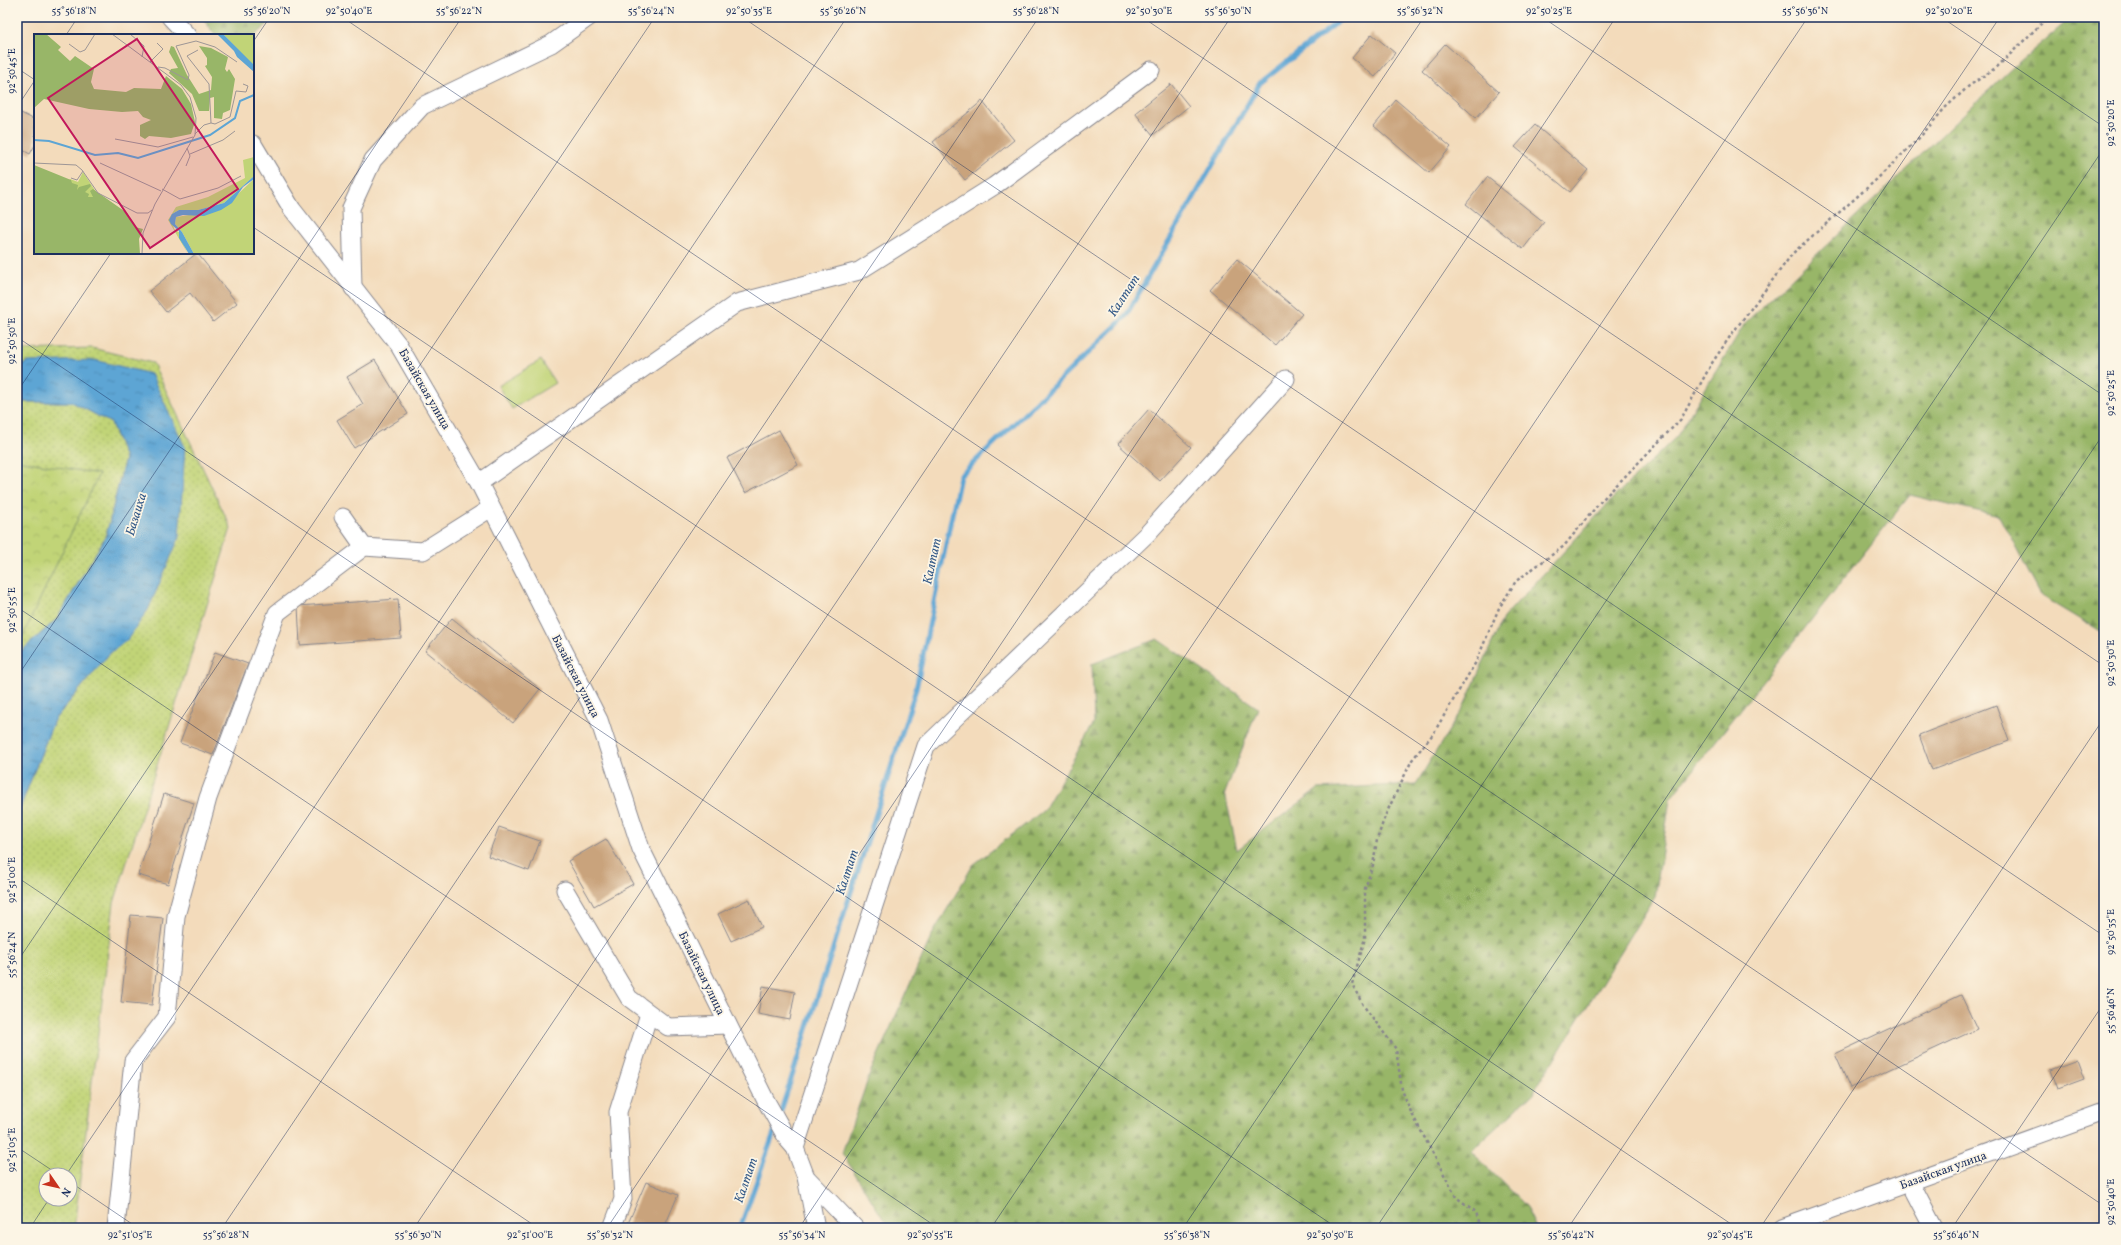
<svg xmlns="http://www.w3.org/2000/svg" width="2121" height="1245" viewBox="0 0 2121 1245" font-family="Vollkorn,serif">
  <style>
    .grass { fill: url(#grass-dots); stroke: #6e826a; fill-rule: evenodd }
    .forest { fill: url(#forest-firs); stroke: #5a7263 }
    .park { fill: url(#park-crowns); stroke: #6e826a }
    .garden { fill: #c1d477; stroke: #6e826a }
    .water { fill: url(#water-ripples); stroke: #3c6a99 }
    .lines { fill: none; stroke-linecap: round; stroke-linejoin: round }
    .stream { stroke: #5da5d4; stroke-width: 5 }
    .building { fill: #c9a37b }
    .minor-casing { stroke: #87858c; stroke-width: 19 }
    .path { stroke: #87858c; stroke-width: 2.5; stroke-dasharray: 3 3; stroke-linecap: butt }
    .minor { stroke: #fff; stroke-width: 17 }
    .ticks { fill: none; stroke: #1b2f5e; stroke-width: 1; stroke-opacity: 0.45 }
    .labels { text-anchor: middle; stroke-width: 3.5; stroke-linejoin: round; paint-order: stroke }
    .street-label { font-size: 12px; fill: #1b2f5e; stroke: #fcf5e5 }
    .water-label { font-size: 13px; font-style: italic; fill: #325887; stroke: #fcf5e5 }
    .inset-river { fill: none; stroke: #5da5d4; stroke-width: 2 }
    .inset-road { fill: none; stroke: #9d9696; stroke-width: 1 }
    .view { fill: #c2185b; fill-opacity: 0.15; stroke: #c2185b; stroke-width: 2 }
    .inset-edge { fill: none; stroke: #1b2f5e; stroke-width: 2 }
    .neatline { fill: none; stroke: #1b2f5e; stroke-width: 1.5 }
    .ticks-label { font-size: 10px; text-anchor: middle; fill: #1b2f5e }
  </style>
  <defs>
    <pattern id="grass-dots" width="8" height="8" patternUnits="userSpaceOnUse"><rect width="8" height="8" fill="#c1d477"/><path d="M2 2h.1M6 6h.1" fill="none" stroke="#a5b669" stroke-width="1.8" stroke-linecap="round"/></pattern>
    <pattern id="forest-firs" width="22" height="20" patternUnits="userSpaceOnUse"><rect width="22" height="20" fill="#98b668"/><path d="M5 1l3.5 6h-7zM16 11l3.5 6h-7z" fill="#7b9459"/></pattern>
    <pattern id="park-crowns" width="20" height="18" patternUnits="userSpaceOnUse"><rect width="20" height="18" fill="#c1d477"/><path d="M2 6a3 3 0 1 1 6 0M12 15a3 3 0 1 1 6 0" fill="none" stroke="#a5b669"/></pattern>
    <pattern id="water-ripples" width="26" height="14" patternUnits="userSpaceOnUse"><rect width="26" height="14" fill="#5da5d4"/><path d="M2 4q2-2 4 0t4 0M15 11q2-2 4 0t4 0" fill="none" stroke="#4c87af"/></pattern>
  </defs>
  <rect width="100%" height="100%" fill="#fcf5e5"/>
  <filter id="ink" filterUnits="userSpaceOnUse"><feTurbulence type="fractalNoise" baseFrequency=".025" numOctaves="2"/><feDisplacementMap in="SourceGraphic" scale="8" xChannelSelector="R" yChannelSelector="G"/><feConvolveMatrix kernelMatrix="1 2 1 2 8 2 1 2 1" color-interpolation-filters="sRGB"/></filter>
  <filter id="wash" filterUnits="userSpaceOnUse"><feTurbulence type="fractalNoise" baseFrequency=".012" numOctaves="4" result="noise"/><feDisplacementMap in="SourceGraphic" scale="16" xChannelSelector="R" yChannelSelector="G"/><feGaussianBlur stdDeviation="0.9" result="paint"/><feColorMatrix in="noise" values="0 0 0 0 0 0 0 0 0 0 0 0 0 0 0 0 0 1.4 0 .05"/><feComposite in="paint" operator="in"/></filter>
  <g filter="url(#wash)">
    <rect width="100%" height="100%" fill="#f3dbbb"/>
    <g class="grass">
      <path d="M92 348 153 363 231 528 114 903 74 1228H17V816L54 720 109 654 127 640 185 447 27 362 17 369V350ZM46 1175H70V1199H46Z"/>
      <path d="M17 402H72L111 423 125 458 106 536 57 619 17 655Z"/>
    </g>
    <g class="forest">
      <path d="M202 17H276L253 37V35H215Z"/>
      <path d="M2072 17H2104V634L2041 596 1999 516 1910 495 1670 799 1655 897 1533 1093 1471 1151 1526 1207 1536 1228H889L842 1153 871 1071 932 935 973 865 1044 810 1094 723 1092 664 1157 639 1258 708 1225 793 1237 850 1318 789 1416 784 1464 706 1503 618 1614 497 1677 436 1745 323 2012 68Z"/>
    </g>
    <path class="park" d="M17 460 99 474 17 648Z"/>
    <path class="garden" d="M541 360 555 383 512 409 498 386Z"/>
    <path class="water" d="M95 360 151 374 185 447 179 538 148 610 127 640 109 654 54 720 17 816V655L57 619 106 536 125 458 111 423 72 402H17V369L27 362Z"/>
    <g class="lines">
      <g class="stream">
        <path d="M779 1117 916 689 960 476 1125 317 1260 83 1344 17"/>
        <path d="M740 1228 776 1127"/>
      </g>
    </g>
    <g id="blocks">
      <g class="building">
        <path d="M1372 34 1395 53 1375 77 1352 58Z"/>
        <path d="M1445 44 1499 92 1476 118 1422 70Z"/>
        <path d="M1171 84 1189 106 1153 135 1135 113Z"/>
        <path d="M1396 100 1451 147 1429 173 1374 126Z"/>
        <path d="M982 101 1014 140 965 180 933 142Z"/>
        <path d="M17 111 35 120V145L30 154 17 147Z"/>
        <path d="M1535 125 1588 170 1570 192 1515 147Z"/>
        <path d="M1487 177 1544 222 1523 249 1466 204Z"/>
        <path d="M197 253 237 303 213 322 190 293 166 312 149 291Z"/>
        <path d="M1237 259 1302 314 1275 345 1210 290Z"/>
        <path d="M375 360 408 414 354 448 337 420 363 404 347 377Z"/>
        <path d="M1149 409 1191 447 1160 481 1118 444Z"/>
        <path d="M779 430 798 465 745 493 727 458Z"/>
        <path d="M398 599 401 638 300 645 298 606Z"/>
        <path d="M452 618 540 689 513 723 425 651Z"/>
        <path d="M215 652 248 664 213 755 180 743Z"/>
        <path d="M1996 705 2009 741 1932 770 1919 735Z"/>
        <path d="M164 794 194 803 168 884 138 875Z"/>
        <path d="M499 827 540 841 529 871 488 856Z"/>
        <path d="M606 839 633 884 594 906 568 861Z"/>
        <path d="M749 899 762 927 731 941 718 914Z"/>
        <path d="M131 915 163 918 152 1005 121 1002Z"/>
        <path d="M763 986 795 992 790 1020 758 1014Z"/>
        <path d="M1961 995 1977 1029 1850 1088 1835 1054Z"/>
        <path d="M2077 1060 2084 1079 2057 1089 2050 1070Z"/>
        <path d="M646 1182 678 1195 664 1228H626Z"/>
      </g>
    </g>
  </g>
  <g filter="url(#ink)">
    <use href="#blocks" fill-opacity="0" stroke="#87858c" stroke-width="1"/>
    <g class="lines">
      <defs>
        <g id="minor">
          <path d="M170 17 187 35"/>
          <path d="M253 144 292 209 398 344 479 483 599 720 641 849 766 1101 788 1140 795 1148 806 1177 855 1228"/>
          <path d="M353 288 351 208 373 160 422 106 551 44 589 17"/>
          <path d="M479 483 737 303 859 271 994 186 1151 70"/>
          <path d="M343 517 364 547"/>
          <path d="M565 890 629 998 668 1027 728 1025"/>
          <path d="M795 1148 926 746 1148 533 1286 379"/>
          <path d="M806 1177 816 1228"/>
          <path d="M1910 1182 1934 1228"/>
          <path d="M116 1228 133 1061 167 1017 176 916 208 798 277 613 364 547 423 551 491 508"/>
          <path d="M612 1228 623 1199 618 1112 649 1014"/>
          <path d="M1782 1228 2104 1112"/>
        </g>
      </defs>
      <use href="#minor" class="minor-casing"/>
      <path class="path" d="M1481 1228 1476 1212 1456 1197 1411 1112 1402 1090 1396 1049 1363 1005 1352 984 1365 938V888L1373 865 1377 840 1385 816 1412 760 1433 734 1476 662 1499 608 1516 581 1564 546 1601 501 1681 419 1712 363 1731 335 1793 253 1876 180 1920 137 1945 108 1969 86 1997 67 2048 17"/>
      <use href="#minor" class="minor"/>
    </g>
  </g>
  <path class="ticks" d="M342 17 2104 1206M742 17 2104 936M1142 17 2104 666M1542 17 2104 396M1941 17 2104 127M66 35 78 17M253 42 270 17M17 68 35 80M17 107 35 80M253 227 1737 1228M17 337 1337 1228M17 392 111 253M17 607 938 1228M17 677 462 17M17 877 538 1228M17 962 655 17M17 1147 59 1175M66 1175 847 17M70 1182 138 1228M30 1228 49 1199M222 1228 1039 17M414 1228 1231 17M607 1228 1424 17M799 1228 1616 17M991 1228 1808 17M1183 1228 2000 17M1376 1228 2104 148M1568 1228 2104 433M1760 1228 2104 718M1952 1228 2104 1003"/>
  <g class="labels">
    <g class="street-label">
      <text transform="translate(425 389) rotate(60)" y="4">Базайская улица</text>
      <text transform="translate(576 676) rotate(63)" y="4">Базайская улица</text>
      <text transform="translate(702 973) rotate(64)" y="4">Базайская улица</text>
      <text transform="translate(1943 1170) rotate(-20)" y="4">Базайская улица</text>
    </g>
    <g class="water-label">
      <text transform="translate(1123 295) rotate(-57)" y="5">Калтат</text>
      <text transform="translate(135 514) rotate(-73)" y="5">Базаиха</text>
      <text transform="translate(931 561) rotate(-78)" y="5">Калтат</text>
      <text transform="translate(846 872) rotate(-72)" y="5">Калтат</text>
      <text transform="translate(745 1180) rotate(-71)" y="5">Калтат</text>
    </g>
  </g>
  <g transform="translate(34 34)">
    <rect width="220" height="220" fill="#f3dbbb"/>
    <path d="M189 0H220V31L216 28ZM220 123V142L190 169 164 176H145L138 180 140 195 146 199 145 202 154 220 134 186 142 173 174 163 211 144 209 126ZM49 138 62 158 58 165 31 152 36 145 44 148ZM220 145V171L186 220H160L148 198 141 190 142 183 187 176Z" fill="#c1d477"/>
    <path d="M0 0H12L27 13 24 16 36 27 41 22 60 35 57 48 60 55 92 58 100 54 127 55 132 42 148 55 157 70 161 88 157 100 137 104 115 102 111 105 106 102V91L117 86 109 83 104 77 88 78 55 75 10 65 0 74ZM137 12 140 13 153 41 165 60 177 56 178 43 171 32 173 31V24L165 12 177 14 194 23 191 35 193 38 195 35 201 45 196 76 189 79 188 85 180 84V63L176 64 175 77H165L158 60 135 39 137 35 144 34 135 18ZM0 131 37 146 38 149 44 151 43 156 45 153 56 150 57 152 51 158 55 160 54 163H59L56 157 59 155 93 179 101 193 109 195 105 205 106 220H0Z" fill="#98b668"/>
    <path d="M192 0H220V27L211 22ZM220 154V220H162L144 185 180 179 208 164 211 159Z" fill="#c1d477"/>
    <path d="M183 0H189L220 31V38L203 23 200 17ZM220 142V145L209 153 198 169 187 176 170 182 149 181 142 183 141 190 148 198 160 220H155L145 204V197L137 190 135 186 138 180 145 176H164L190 169Z" fill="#5da5d4"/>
    <path class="inset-river" d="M0 106 15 107 61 121 84 119 104 124 176 101 201 84 206 67 220 61"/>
    <path class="inset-road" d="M78 0 147 51 156 63 162 84 161 101 121 170 109 199 108 220M96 0 110 12 108 23M35 10 46 18 51 16 61 0M116 28 129 15 123 9M124 33 131 34 154 46 155 41 142 12 162 7 181 13 203 28M177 89 181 90 196 83 202 57 212 58 214 52 209 50M161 100 170 91 177 89 175 50 153 22 164 16M81 105 124 113 159 103M156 120 189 106 201 97M0 129 42 131 48 136 64 159 103 179H114L118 176M66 129 127 157M152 132 156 122 153 114M37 144 43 146 49 137M128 155 146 165 184 154 207 142"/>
    <path class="view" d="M103 5 204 155 116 214 14 64Z"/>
    <rect width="220" height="220" class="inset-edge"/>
  </g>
  <rect width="2121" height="1245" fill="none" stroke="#fcf5e5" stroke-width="44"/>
  <g transform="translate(58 1187) rotate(124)"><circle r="19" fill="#fcf5e5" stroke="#a2a6af"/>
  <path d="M0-3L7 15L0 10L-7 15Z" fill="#c8321e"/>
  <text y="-6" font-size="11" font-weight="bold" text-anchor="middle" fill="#1b2f5e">N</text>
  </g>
  <rect x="22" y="22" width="2077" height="1201" class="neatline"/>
  <g class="ticks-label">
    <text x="74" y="14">55°56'18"N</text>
    <text x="267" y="14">55°56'20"N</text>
    <text x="349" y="14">92°50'40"E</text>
    <text x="459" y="14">55°56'22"N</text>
    <text x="651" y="14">55°56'24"N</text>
    <text x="749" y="14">92°50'35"E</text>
    <text x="843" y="14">55°56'26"N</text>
    <text x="1036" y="14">55°56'28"N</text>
    <text x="1149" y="14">92°50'30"E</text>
    <text x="1228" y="14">55°56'30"N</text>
    <text x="1420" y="14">55°56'32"N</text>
    <text x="1549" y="14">92°50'25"E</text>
    <text x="1805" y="14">55°56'36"N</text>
    <text x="1949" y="14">92°50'20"E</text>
    <text transform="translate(11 71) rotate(-90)" y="4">92°50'45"E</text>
    <text transform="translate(2110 123) rotate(-90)" y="4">92°50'20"E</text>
    <text transform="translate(11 341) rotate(-90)" y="4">92°50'50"E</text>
    <text transform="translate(2110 393) rotate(-90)" y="4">92°50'25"E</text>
    <text transform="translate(11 610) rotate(-90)" y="4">92°50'55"E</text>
    <text transform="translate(2110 663) rotate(-90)" y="4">92°50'30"E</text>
    <text transform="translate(11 880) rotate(-90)" y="4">92°51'00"E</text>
    <text transform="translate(2110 932) rotate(-90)" y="4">92°50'35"E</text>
    <text transform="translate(11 955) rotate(-90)" y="4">55°56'24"N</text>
    <text transform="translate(2110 1011) rotate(-90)" y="4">55°56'46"N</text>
    <text transform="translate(11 1150) rotate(-90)" y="4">92°51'05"E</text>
    <text transform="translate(2110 1202) rotate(-90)" y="4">92°50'40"E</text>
    <text x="130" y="1238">92°51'05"E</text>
    <text x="226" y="1238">55°56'28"N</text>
    <text x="418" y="1238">55°56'30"N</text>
    <text x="530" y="1238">92°51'00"E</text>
    <text x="610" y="1238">55°56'32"N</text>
    <text x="802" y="1238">55°56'34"N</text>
    <text x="930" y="1238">92°50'55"E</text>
    <text x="1187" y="1238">55°56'38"N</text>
    <text x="1330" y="1238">92°50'50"E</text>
    <text x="1571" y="1238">55°56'42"N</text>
    <text x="1730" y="1238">92°50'45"E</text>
    <text x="1956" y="1238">55°56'46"N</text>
  </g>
</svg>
